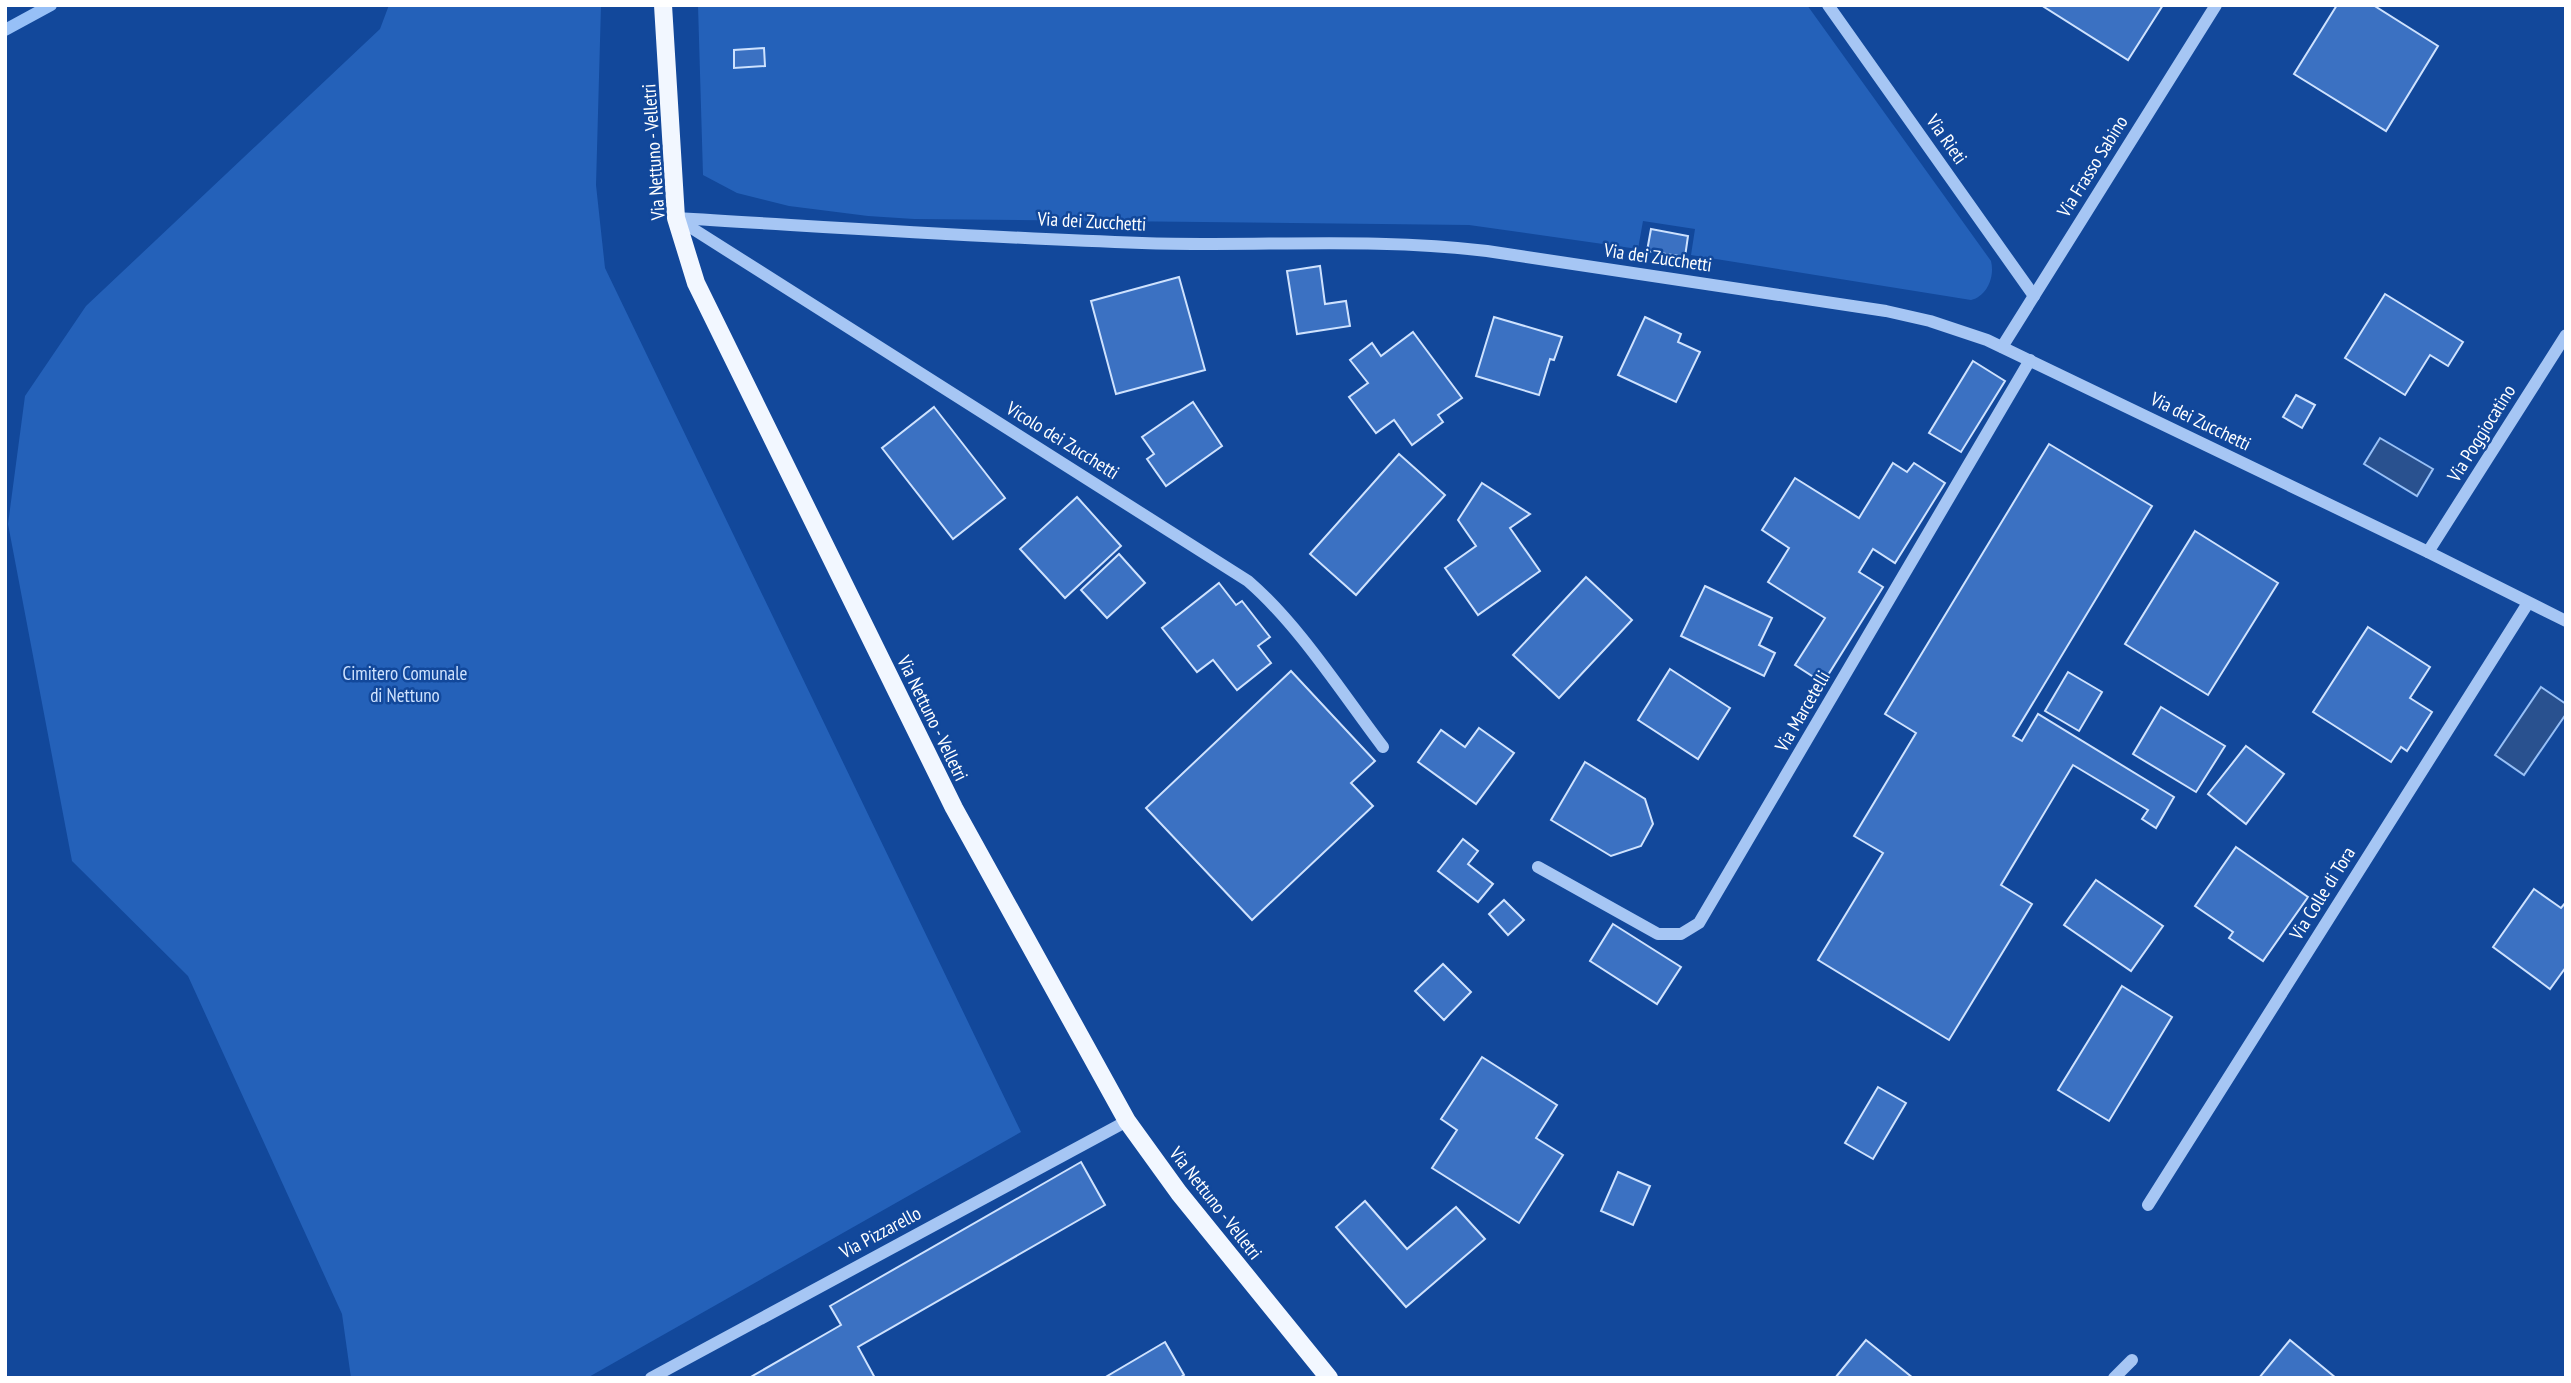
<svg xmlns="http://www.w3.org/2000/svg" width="2571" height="1383" viewBox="0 0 2571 1383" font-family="'PT Sans Narrow',sans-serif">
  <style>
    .green { fill: #2461b9; fill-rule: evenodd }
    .water { fill: #29518f; stroke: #97c0f7; stroke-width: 2 }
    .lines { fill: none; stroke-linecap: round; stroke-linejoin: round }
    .stream { stroke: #97c0f7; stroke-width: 12 }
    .building { fill: #3b71c2; stroke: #cee2fe; stroke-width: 2 }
    .minor { stroke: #a6c6f4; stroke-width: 12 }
    .major { stroke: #f2f7ff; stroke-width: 18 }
    .labels { text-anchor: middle; stroke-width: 5; stroke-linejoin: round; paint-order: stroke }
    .street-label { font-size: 19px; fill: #fff; stroke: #12489b }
    .park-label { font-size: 19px; fill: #cee2fe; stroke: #12489b }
  </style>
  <rect width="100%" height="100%" fill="#12489b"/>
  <g class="green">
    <path d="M389 5H601L596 185 605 268 1021 1132 587 1378H351L342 1314 188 976 72 861 8 524 25 396 86 306 380 29Z"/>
    <path d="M698 5H1807L1991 261C1995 277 1987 296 1971 300L1691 255 1695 229 1643 221 1638 249 1469 225 914 219 868 216 789 206 737 193 703 175ZM764 48 765 66 734 67V50Z"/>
  </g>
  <g class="water">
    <path d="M2380 438 2433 469 2417 496 2364 464Z"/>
    <path d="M2541 687 2566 704V714L2524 775 2495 755Z"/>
  </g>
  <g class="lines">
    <path class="stream" d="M5 30 51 5"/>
  </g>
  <g class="building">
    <path d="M2041 5H2163L2128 60Z"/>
    <path d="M2337 5H2373L2438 46 2386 131 2294 74Z"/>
    <path d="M764 48 765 66 734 68V50Z"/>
    <path d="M1651 229 1688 236 1685 257 1647 251Z"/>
    <path d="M1320 266 1325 304 1346 301 1350 326 1297 334 1287 271Z"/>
    <path d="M1179 277 1205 370 1116 394 1091 301Z"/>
    <path d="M2385 294 2463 342 2448 366 2430 355 2405 395 2345 358Z"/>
    <path d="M1494 317 1562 337 1554 360 1550 359 1539 395 1476 376Z"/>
    <path d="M1645 317 1681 334 1678 342 1700 352 1676 402 1618 375Z"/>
    <path d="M1413 332 1462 398 1438 415 1443 422 1412 445 1394 420 1376 433 1349 397 1368 383 1350 360 1372 343 1381 356Z"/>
    <path d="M1973 361 2005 381 1961 452 1929 433Z"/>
    <path d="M2296 395 2315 405 2302 428 2283 417Z"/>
    <path d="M1193 402 1222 446 1166 486 1147 459 1154 454 1142 437Z"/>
    <path d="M934 407 1005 498 953 539 882 448Z"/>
    <path d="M2049 444 2152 506 2013 736 2022 741 2038 714 2174 797 2156 828 2142 819 2148 810 2073 765 2001 885 2032 904 1949 1040 1818 960 1883 853 1854 836 1916 733 1885 714Z"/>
    <path d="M1399 454 1445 495 1356 595 1310 554Z"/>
    <path d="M1893 463 1907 472 1914 463 1945 483 1895 563 1873 549 1859 572 1883 587 1823 683 1795 665 1825 618 1768 582 1789 548 1762 530 1795 478 1859 518Z"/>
    <path d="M1482 483 1530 514 1510 528 1540 571 1478 615 1445 568 1476 546 1458 520Z"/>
    <path d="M1077 497 1121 546 1065 598 1020 549Z"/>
    <path d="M2195 531 2278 583 2208 695 2125 644Z"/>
    <path d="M1119 554 1145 583 1107 618 1081 590Z"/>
    <path d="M1586 577 1632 620 1559 698 1513 655Z"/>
    <path d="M1219 583 1236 605 1242 601 1270 637 1258 646 1271 663 1237 690 1213 660 1197 672 1162 628Z"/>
    <path d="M1705 586 1772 618 1759 645 1775 653 1764 676 1681 636Z"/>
    <path d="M2368 627 2430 667 2410 698 2432 712 2407 751 2401 747 2391 762 2313 712Z"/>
    <path d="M1670 669 1730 708 1698 759 1638 720Z"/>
    <path d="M1291 671 1375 761 1351 783 1373 806 1252 920 1146 808Z"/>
    <path d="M2068 672 2102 692 2079 731 2045 711Z"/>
    <path d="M2161 707 2225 746 2196 792 2133 754Z"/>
    <path d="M1479 728 1514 753 1476 804 1418 762 1441 730 1465 747Z"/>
    <path d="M2246 746 2284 774 2246 824 2208 794Z"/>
    <path d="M1585 762 1645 799 1653 824 1641 846 1611 856 1551 820Z"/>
    <path d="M1463 839 1478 851 1468 864 1493 884 1478 902 1438 871Z"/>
    <path d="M2236 847 2308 897 2263 961 2229 938 2233 932 2195 906Z"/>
    <path d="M2096 880 2163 926 2131 971 2064 925Z"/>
    <path d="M2534 889 2561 908 2566 902V967L2550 989 2493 947Z"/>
    <path d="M1504 900 1524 920 1508 935 1489 914Z"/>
    <path d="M1613 924 1681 967 1657 1004 1590 961Z"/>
    <path d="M1443 964 1471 992 1444 1020 1415 991Z"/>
    <path d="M2122 986 2172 1017 2109 1121 2058 1090Z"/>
    <path d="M1482 1057 1557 1105 1536 1138 1563 1155 1519 1223 1432 1168 1457 1130 1441 1119Z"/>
    <path d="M1878 1087 1906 1103 1873 1159 1845 1143Z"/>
    <path d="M1081 1162 1105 1205 858 1347 875 1378H749L841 1325 830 1306Z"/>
    <path d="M1618 1172 1650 1186 1633 1225 1601 1211Z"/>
    <path d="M1365 1201 1407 1249 1456 1207 1485 1239 1406 1307 1336 1227Z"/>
    <path d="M1866 1340 1913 1378H1835Z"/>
    <path d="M2290 1340 2336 1378H2259Z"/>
    <path d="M1165 1342 1184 1375 1179 1378H1104Z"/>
  </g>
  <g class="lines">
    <g class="minor">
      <path d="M1828 5 2034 296"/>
      <path d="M676 218C831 227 987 238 1142 243 1257 247 1372 237 1487 251L1886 311 1930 321 1987 340 2428 552 2566 621"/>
      <path d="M679 220 1248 581C1299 625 1342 693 1383 747"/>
      <path d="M2002 347 2216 5"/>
      <path d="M2428 552 2566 335"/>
      <path d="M1538 867 1658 934H1681L1699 923 2030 360"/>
      <path d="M2148 1205 2528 603"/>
      <path d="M651 1378 1127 1121"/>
      <path d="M2114 1378 2132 1360"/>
    </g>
    <path class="major" d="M663 5 676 218 696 283 954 808 1127 1121 1179 1193 1329 1378"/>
  </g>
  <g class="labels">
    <g class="street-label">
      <text transform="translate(1947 139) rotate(55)" y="7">Via Rieti</text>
      <text transform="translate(653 152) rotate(-94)" y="7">Via Nettuno - Velletri</text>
      <text transform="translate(2092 166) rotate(-58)" y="7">Via Frasso Sabino</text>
      <text transform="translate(1092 221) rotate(3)" y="7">Via dei Zucchetti</text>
      <text transform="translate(1658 257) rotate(8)" y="7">Via dei Zucchetti</text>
      <text transform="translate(2201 421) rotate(26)" y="7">Via dei Zucchetti</text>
      <text transform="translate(2481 433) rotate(-58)" y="7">Via Poggiocatino</text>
      <text transform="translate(1063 440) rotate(32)" y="7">Vicolo dei Zucchetti</text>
      <text transform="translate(1802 711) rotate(-60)" y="7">Via Marcetelli</text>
      <text transform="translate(933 718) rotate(64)" y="7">Via Nettuno - Velletri</text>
      <text transform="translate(2322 893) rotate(-58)" y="7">Via Colle di Tora</text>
      <text transform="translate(1216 1203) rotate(52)" y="7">Via Nettuno - Velletri</text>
      <text transform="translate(880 1232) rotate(-28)" y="7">Via Pizzarello</text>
    </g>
    <g class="park-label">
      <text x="405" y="680">Cimitero Comunale<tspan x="405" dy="22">di Nettuno</tspan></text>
    </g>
  </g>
  <rect width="2571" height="1383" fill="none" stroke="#ffffff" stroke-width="14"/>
</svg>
